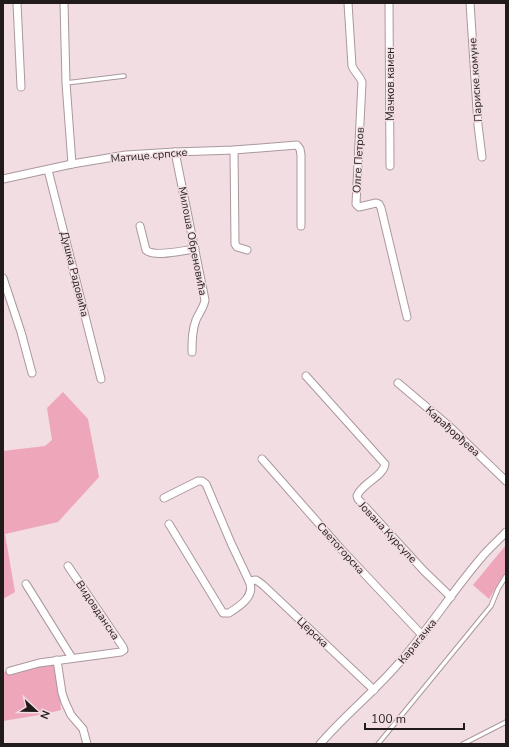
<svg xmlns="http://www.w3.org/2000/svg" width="509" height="747" viewBox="0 0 509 747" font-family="'Nunito Sans',sans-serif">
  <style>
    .green { fill: #eea6bb }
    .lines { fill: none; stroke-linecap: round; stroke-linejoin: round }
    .lane-casing { stroke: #ab989d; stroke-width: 5.5 }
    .street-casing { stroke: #ab989d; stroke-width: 9 }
    .lane { stroke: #fff; stroke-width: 3.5 }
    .street { stroke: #fff; stroke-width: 7 }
    .labels { text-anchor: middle; stroke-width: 3; stroke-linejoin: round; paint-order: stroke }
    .street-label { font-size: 11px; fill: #221b1c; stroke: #f1dde2 }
  </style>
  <rect width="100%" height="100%" fill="#f1dde2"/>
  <g class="green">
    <path d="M63 392 88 419 99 477 58 522 5 534 15 592 3 599V451L45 446 52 440 47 408Z"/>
    <path d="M506 545V571L489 599 473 585Z"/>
    <path d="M56 662 61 710 45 714 3 721V672Z"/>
  </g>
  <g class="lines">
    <defs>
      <g id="lane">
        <path d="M66 83 124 76"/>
        <path d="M378 744 491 606 498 589 506 576"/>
        <path d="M463 744 506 722"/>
      </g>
      <g id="street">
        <path d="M17 3 21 87"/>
        <path d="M64 3 66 83 72 164"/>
        <path d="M348 3 352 66C355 73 360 76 362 82L356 204 359 207 376 203 379 204 381 208 407 317"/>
        <path d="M389 3 390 166"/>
        <path d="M470 3 478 125 482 157"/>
        <path d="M234 150 235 244 237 247 247 250"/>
        <path d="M175 152 205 300C204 307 199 313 196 320 192 330 192 341 192 352"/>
        <path d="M48 170 101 379"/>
        <path d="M3 179 72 164 126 155 175 152 234 150 297 145 300 149 301 155V226"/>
        <path d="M140 226 146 250C154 258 184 250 195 249"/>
        <path d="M3 278 21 332 32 373"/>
        <path d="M306 376 385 464C384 476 361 484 357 496L358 499 424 571 451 597"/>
        <path d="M398 383 449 426 506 481"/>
        <path d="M262 459 341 549 422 635"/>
        <path d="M164 498 198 481H202L206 484 231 543 249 581 256 580 263 585 374 690"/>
        <path d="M169 524 223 613H229C240 606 256 596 249 581"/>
        <path d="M26 584 72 658"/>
        <path d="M57 660 62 693 65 702 71 715 83 729 87 744"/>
        <path d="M10 671 39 663 121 652 124 650 123 647 68 566"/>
        <path d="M320 744C344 716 374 692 398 664 428 630 452 592 481 558 488 549 498 541 506 532"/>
      </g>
    </defs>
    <use href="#lane" class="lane-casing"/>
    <use href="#street" class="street-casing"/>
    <use href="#lane" class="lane"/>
    <use href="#street" class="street"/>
  </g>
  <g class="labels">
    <g class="street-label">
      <text transform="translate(475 80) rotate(-94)" y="4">Париске комуне</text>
      <text transform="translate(390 84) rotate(-90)" y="4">Мачков камен</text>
      <text transform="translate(149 155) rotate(-5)" y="4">Матице српске</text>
      <text transform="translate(358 160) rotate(-87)" y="4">Олге Петров</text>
      <text transform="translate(193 241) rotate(79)" y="4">Милоша Обреновића</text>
      <text transform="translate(75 274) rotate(76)" y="4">Душка Радовића</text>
      <text transform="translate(453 431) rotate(42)" y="4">Карађорђева</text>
      <text transform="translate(388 532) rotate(47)" y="4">Јована Курсуле</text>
      <text transform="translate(341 548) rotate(48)" y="4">Светогорска</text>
      <text transform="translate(98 610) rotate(56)" y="4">Видовданска</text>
      <text transform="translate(313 632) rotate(43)" y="4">Церска</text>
      <text transform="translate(417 641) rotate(-51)" y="4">Карагачка</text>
    </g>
  </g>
  <rect width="509" height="747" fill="none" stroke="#221b1c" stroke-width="8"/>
  <g transform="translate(36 711) rotate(112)" stroke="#f1dde2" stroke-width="3" paint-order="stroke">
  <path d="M0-3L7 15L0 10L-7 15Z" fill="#221b1c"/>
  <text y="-6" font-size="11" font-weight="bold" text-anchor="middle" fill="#221b1c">N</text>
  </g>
  <path d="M365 723v6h99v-6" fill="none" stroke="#221b1c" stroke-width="2"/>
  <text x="371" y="723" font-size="12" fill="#221b1c" stroke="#f1dde2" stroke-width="3" paint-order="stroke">100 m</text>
</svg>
